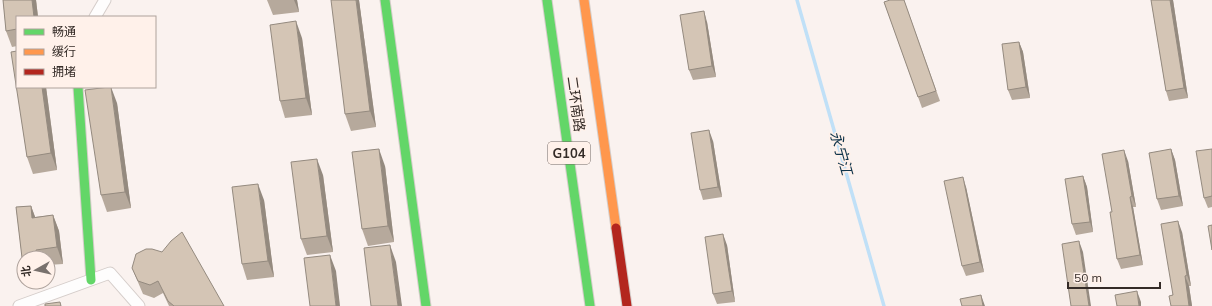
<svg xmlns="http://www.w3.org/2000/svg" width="1212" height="306" viewBox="0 0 1212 306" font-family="Mulish,'Noto Sans SC',sans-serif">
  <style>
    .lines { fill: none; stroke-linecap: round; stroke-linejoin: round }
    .stream { stroke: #c0e0f7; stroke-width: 3.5 }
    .street-casing { stroke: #d5cdca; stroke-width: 13 }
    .fast-casing { stroke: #d5cdca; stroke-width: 11 }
    .slow-casing { stroke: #d5cdca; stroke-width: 11 }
    .jam-casing { stroke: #d5cdca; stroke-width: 11 }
    .street { stroke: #fefdfd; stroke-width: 11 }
    .fast { stroke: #63d668; stroke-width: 9 }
    .slow { stroke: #ff974d; stroke-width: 9 }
    .jam { stroke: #b3261e; stroke-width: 9 }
    .wall { fill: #b6a99c }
    .shaded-wall { fill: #948a7f }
    .building { fill: #d4c5b5; stroke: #948a7f }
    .labels { text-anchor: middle; stroke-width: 3; stroke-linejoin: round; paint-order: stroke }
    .shield { fill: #fff1ea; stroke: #716662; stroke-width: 1 }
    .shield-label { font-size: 13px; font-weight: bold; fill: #342b27 }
    .street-label { font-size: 14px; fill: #342b27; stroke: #fff1ea }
    .water-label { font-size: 15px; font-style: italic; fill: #0e344b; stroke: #fff1ea }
  </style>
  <rect width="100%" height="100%" fill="#faf2ef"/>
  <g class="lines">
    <path class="stream" d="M797 0 884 306"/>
    <defs>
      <g id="street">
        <path d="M95 17 105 0"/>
        <path d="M19 306 110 273 139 306"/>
      </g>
      <g id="fast">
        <path d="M385 0 426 306"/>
        <path d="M547 0 590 306"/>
        <path d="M78 87 91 280"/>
      </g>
      <path id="slow" d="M584 0 616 228"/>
      <path id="jam" d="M616 228 627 306"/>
    </defs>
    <use href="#street" class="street-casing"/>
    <use href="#fast" class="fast-casing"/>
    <use href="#slow" class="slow-casing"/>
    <use href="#jam" class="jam-casing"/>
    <use href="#street" class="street"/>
    <use href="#fast" class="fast"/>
    <use href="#slow" class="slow"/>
    <use href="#jam" class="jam"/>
  </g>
  <g class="wall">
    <path d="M3 0H36L38 17H17V46L12 47 6 31Z"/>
    <path d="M267 0H297L299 12 273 15Z"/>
    <path d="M359 0 376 127 351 131 345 114Z"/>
    <path d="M904 0 940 101 922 108 884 2Z"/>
    <path d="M1151 0H1173L1188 98 1169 101 1166 91Z"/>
    <path d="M707 22 716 77 693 80 689 70Z"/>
    <path d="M302 38 312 115 285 118 280 101Z"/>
    <path d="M1019 42 1023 52 1030 98 1012 100 1008 90Z"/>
    <path d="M17 87H46L57 170 33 174 27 157Z"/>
    <path d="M117 103 131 208 107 212 101 195Z"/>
    <path d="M713 141 722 197 703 200 700 190Z"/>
    <path d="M1171 149 1175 160 1183 206 1161 210 1157 199Z"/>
    <path d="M1212 149V207L1208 208 1204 198Z"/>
    <path d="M1128 161 1136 207H1133L1143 265 1121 269 1117 259 1112 212Z"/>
    <path d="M385 166 394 242 368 246 362 229Z"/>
    <path d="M323 175 333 252 307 255 301 239Z"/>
    <path d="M1083 176 1087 187 1093 232 1076 235 1072 224Z"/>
    <path d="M966 187 984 272 966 276 962 266Z"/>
    <path d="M264 200 274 277 247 280 242 264Z"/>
    <path d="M31 206 35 217 53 215 59 231 63 264 48 265V258H24V270L23 266 16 207Z"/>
    <path d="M1182 232 1191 286H1189L1192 306H1171Z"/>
    <path d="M727 245 735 302 717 304 713 294Z"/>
    <path d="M132 268 224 306H169L163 293 154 298 143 294Z"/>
  </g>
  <g class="shaded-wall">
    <path d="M32 0H36L38 17H34Z"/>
    <path d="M294 0H297L299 12Z"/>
    <path d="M356 0H359L376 127 370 111Z"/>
    <path d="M1170 0H1173L1188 98 1184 88Z"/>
    <path d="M704 11 707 22 716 77 712 66Z"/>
    <path d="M296 21 302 38 312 115 306 98Z"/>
    <path d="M1019 42 1023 52 1030 98 1026 87Z"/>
    <path d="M42 87H46L57 170 51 153Z"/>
    <path d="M111 87 117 103 131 208 125 192Z"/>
    <path d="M709 130 713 141 722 197 718 187Z"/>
    <path d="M379 149 385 166 394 242 388 226Z"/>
    <path d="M1171 149 1175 160 1183 206 1179 196Z"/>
    <path d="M1124 150 1128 161 1136 207 1132 196Z"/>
    <path d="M317 159 323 175 333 252 327 236Z"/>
    <path d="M1083 176 1087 187 1093 232 1090 222Z"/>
    <path d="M963 177 966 187 984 272 980 262Z"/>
    <path d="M258 184 264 200 274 277 268 261Z"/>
    <path d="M1130 197 1133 207 1143 265 1140 255Z"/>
    <path d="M31 206 37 222 32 218Z"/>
    <path d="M53 215 59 231 63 264 57 247Z"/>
    <path d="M1178 221 1182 232 1191 286 1187 275Z"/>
    <path d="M723 234 727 245 735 302 732 291Z"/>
    <path d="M1079 241 1083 252 1091 306H1089Z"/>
    <path d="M390 245 396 262 402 306H398Z"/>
    <path d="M36 250 39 258H37Z"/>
    <path d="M330 255 336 271 340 306H336Z"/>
    <path d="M1185 276 1189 286 1192 306H1189Z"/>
    <path d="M1137 291 1141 302V306H1139Z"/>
    <path d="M981 295 985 306H983Z"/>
  </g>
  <g class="building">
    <path d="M3 0H32L34 17H17V29L6 31Z"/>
    <path d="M331 0H356L370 111 345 114Z"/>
    <path d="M890 0H904L936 91 918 97 884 2Z"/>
    <path d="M1151 0H1170L1184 88 1166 91Z"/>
    <path d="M704 11 712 66 689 70 680 15Z"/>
    <path d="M296 21 306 98 280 101 270 25Z"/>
    <path d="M1019 42 1026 87 1008 90 1002 44Z"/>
    <path d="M17 51V87H42L51 153 27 157 11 52Z"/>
    <path d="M109 87H111L125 192 101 195 85 90Z"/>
    <path d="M709 130 718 187 700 190 691 133Z"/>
    <path d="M379 149 388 226 362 229 352 152Z"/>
    <path d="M1171 149 1179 196 1157 199 1149 153Z"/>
    <path d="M1212 149V196L1204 198 1196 151Z"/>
    <path d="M1124 150 1132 196 1130 197 1140 255 1117 259 1110 212H1112L1102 154Z"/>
    <path d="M317 159 327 236 301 239 291 162Z"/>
    <path d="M1083 176 1090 222 1072 224 1065 179Z"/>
    <path d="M963 177 980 262 962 266 944 181Z"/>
    <path d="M258 184 268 261 242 264 232 187Z"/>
    <path d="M31 206 32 218 53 215 57 247 36 250 37 258H24V266H23L16 207Z"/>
    <path d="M1178 221 1187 275 1185 276 1189 306H1171L1169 296 1173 295 1161 224Z"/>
    <path d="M1212 225V250L1208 226Z"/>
    <path d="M182 232 224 306H174L168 301 158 281 150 285 138 281 132 268 136 254 146 249H152L162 252 171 241Z"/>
    <path d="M723 234 732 291 713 294 705 237Z"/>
    <path d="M1079 241 1089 306H1071L1062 244Z"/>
    <path d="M390 245 398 306H371L364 248Z"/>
    <path d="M330 255 336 306H310L304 258Z"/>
    <path d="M1137 291 1139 306H1117L1115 295Z"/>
    <path d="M981 295 983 306H962L960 299Z"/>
    <path d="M60 302 61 306H45V304Z"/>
  </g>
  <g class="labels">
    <rect class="shield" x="548" y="142" width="42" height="22" rx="3"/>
    <g class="shield-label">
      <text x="569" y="158">G104</text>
    </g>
    <g class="street-label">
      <text transform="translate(576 104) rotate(82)" y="5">二环南路</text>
    </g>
    <g class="water-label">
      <text transform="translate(841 153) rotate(74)" y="5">永宁江</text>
    </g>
  </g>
  <rect x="16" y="16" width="140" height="72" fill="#fff1ea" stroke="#aea29c"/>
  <rect x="24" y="29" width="20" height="6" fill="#63d668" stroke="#aea29c"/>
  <text x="52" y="36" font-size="12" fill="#342b27">畅通</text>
  <rect x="24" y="49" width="20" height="6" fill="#ff974d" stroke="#aea29c"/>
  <text x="52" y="56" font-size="12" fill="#342b27">缓行</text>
  <rect x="24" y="69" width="20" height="6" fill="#b3261e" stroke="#aea29c"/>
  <text x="52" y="76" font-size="12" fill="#342b27">拥堵</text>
  <g transform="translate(36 270) rotate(262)"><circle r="19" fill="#fff1ea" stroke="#aea29c"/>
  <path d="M0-3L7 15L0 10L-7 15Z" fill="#79716d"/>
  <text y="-6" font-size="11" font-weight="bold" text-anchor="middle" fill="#342b27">北</text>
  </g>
  <path d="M1068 282v6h92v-6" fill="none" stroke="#342b27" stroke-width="2"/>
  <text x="1074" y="282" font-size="12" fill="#342b27" stroke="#fff1ea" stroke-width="3" paint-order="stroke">50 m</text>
</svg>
